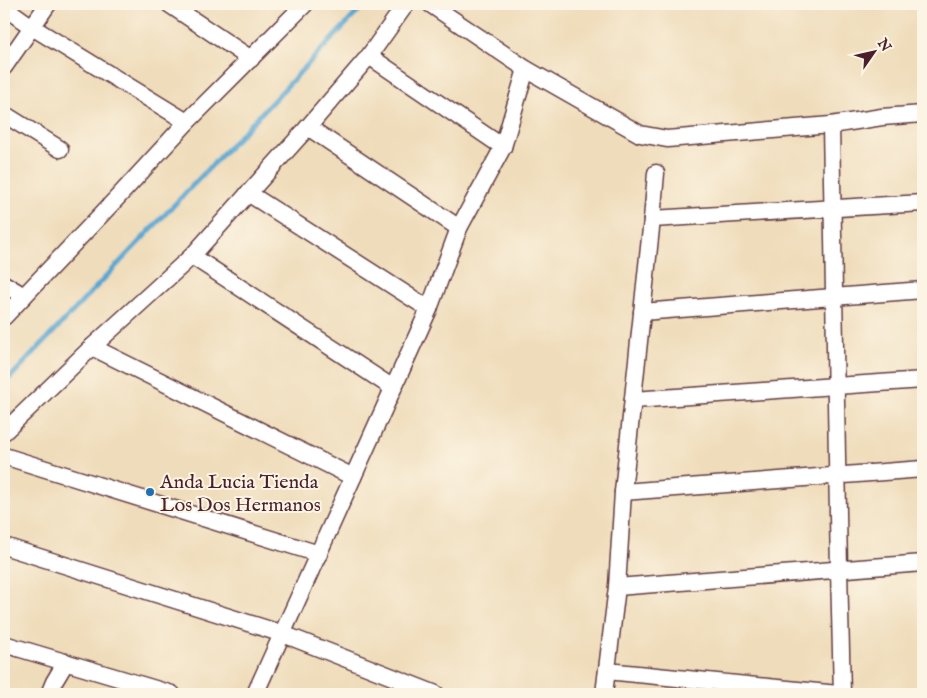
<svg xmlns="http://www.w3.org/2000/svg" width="927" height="698" viewBox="0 0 927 698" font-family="'IM FELL English',serif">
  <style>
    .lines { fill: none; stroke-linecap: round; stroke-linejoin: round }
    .stream { stroke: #59a6d1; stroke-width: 5 }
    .street-casing { stroke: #633b40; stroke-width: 19 }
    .street { stroke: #fff; stroke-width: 16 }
    .poi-dot { fill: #1f6fb2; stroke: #fcf5e5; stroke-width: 2 }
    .labels { text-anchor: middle; stroke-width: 4; stroke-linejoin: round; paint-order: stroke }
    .poi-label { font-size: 20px; fill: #4a1f2b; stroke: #fcf5e5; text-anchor: start }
  </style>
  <rect width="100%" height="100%" fill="#fcf5e5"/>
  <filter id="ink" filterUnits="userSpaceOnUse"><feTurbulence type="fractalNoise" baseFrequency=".02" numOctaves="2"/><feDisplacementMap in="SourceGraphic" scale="10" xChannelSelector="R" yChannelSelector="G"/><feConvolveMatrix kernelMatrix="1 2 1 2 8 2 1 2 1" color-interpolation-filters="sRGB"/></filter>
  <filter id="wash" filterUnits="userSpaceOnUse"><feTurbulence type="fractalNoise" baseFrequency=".0096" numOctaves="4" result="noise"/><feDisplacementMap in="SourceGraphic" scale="20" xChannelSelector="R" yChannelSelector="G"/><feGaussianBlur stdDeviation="1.12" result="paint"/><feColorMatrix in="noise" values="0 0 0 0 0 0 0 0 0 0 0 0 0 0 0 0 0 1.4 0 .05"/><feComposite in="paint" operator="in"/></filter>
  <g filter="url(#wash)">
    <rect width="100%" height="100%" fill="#efdcba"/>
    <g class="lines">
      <path class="stream" d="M4 384 365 4"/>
    </g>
  </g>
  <g filter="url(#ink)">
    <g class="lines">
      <defs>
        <g id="street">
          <path d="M169 4 251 59"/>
          <path d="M430 4 526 69 640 134 667 139 831 125 882 117 923 114"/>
          <path d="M4 7 32 27 187 122"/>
          <path d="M369 56 503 147"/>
          <path d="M4 67 48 4"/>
          <path d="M4 114 60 149"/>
          <path d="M831 125 839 569 842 694"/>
          <path d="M308 127 459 228"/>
          <path d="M248 193 429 309"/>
          <path d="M652 219 923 203"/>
          <path d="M192 256 393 388"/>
          <path d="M4 284 24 296"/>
          <path d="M642 312 923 290"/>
          <path d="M4 317 116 199 187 122 305 4"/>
          <path d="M92 347 353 477"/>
          <path d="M633 400 923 380"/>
          <path d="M4 432 92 347 192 256 308 127 369 56 406 4"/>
          <path d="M4 456 319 554"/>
          <path d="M623 492 923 469"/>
          <path d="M4 546 283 634 436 694"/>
          <path d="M617 587 923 563"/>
          <path d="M4 644 172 694"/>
          <path d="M607 671 838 694"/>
          <path d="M49 694 54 682 66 662"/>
          <path d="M255 694 429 309 459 228 503 147 526 69"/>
          <path d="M604 694 617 587 623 492 652 219 656 173"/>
        </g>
      </defs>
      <use href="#street" class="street-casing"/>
      <use href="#street" class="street"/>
    </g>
  </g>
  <circle class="poi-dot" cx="150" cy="492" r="5"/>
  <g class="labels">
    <g class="poi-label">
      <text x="160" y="488">Anda Lucia Tienda<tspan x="160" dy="23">Los Dos Hermanos</tspan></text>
    </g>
  </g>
  <rect width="927" height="698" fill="none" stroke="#fcf5e5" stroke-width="20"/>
  <g transform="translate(874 52) rotate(56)" stroke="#fcf5e5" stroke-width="4" paint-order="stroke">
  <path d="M0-4L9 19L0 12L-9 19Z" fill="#4a1f2b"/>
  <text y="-8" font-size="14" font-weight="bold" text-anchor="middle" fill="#4a1f2b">N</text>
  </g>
</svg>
